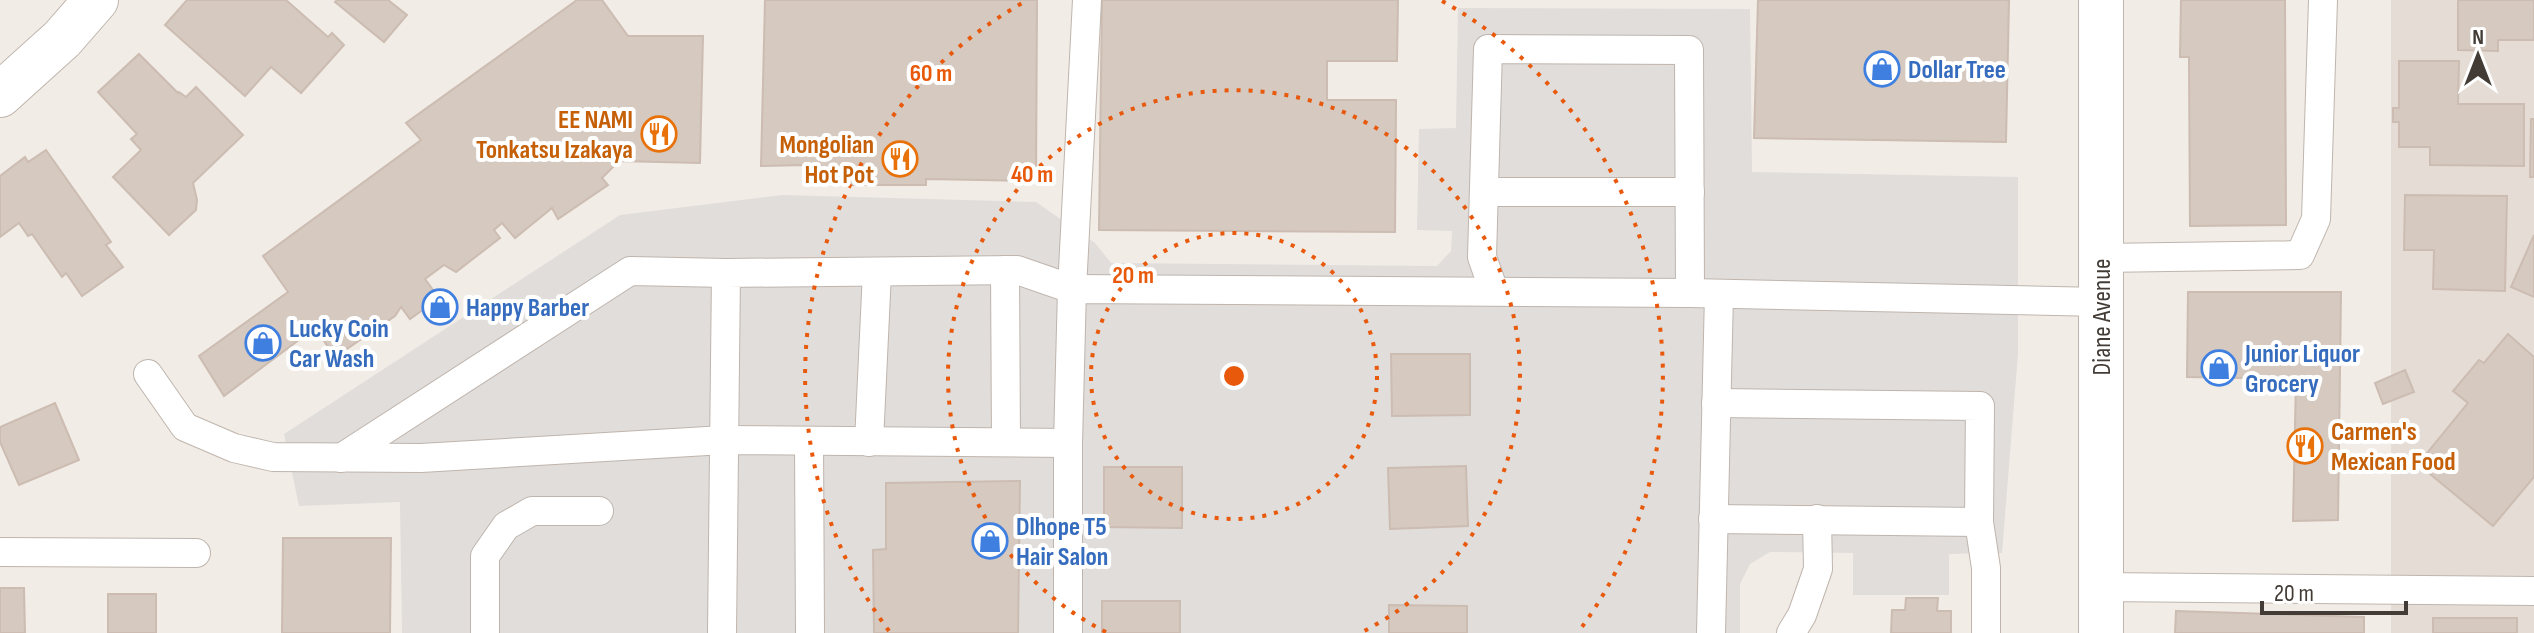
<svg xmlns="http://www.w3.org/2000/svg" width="2534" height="633" viewBox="0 0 2534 633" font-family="'Sofia Sans Condensed',sans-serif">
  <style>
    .residential { fill: #e5ddd5 }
    .parking { fill: #e0dddb }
    .building { fill: #d5c9c0; stroke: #ccbcb1; stroke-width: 2 }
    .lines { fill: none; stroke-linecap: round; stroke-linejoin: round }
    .service-casing { stroke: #bfb5ad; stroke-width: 30 }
    .minor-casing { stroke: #bfb5ad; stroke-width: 46 }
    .tertiary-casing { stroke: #bfb5ad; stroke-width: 46 }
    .service { stroke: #fff; stroke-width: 28 }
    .minor { stroke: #fff; stroke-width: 44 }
    .tertiary { stroke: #fff; stroke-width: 44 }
    .ring { fill: none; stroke: #e8590c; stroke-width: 4; stroke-dasharray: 4 8 }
    .labels { text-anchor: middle; stroke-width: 8; stroke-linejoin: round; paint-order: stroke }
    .shop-label { font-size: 26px; font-weight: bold; fill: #366cbe; stroke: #fff; text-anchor: start }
    .food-label { font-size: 26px; font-weight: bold; fill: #c56008; stroke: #fff; text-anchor: end }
    .street-label { font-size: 26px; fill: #433c36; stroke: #fff }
    .centre { fill: #e8590c; stroke: #fff; stroke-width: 4 }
    .ring-label { font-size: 24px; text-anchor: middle; font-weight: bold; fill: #e8590c; stroke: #fff; stroke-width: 8; stroke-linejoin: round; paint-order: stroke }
  </style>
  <rect width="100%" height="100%" fill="#f1ece6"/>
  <rect class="residential" x="2391" y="0" width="143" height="633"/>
  <path class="parking" d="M1458 8 1750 9 1752 172 2018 177V354L2002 553 1949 554V595H1853V553L1770 552 1750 564 1740 584V633H1018L1020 482 886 483V549L873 551 874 633H402L400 502 299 506 284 434 620 215 782 195 1036 202 1095 243 1111 263 1437 266 1451 251 1452 231 1417 230 1419 129 1456 128Z"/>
  <g class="building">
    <path d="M187 0H286L328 37 332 33 344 45 301 93 271 67 245 96 165 25Z"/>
    <path d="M337 0H388L407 15 384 42 335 2Z"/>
    <path d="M577 0H602L628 36H703L700 163 619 161 602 178 608 185 558 219 552 208 515 238 502 223 494 230 500 238 456 272 444 265 425 279 439 298 410 319 401 307 395 316 335 357 315 328 224 396 199 356 288 292 263 256 421 140 406 123Z"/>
    <path d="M765 0H1037L1036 181 926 179V185H850L848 177H805V165L761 166Z"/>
    <path d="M1102 0H1398L1397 61H1327V100H1396L1395 232 1099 230Z"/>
    <path d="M1758 0H2009L2006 142 1754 138Z"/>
    <path d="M2181 0H2285L2286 225 2190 226 2189 57H2180Z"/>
    <path d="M2458 0H2534V40H2498V51L2458 50Z"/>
    <path d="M139 54 178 93 179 92 186 97 196 87 243 135 193 183 197 200 196 210 169 235 113 177 141 150 131 139 137 134 98 92Z"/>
    <path d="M2399 61H2459L2458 104H2524V166L2430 165V147H2399V122H2393V108H2399Z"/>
    <path d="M2531 119H2534V177H2530Z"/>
    <path d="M46 150 111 242 106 245 123 267 82 296 66 273 62 277 32 234 28 236 19 223 0 237V176L25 157 28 162Z"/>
    <path d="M2405 195 2507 196 2505 291 2433 289 2434 250H2404Z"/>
    <path d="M2534 235V297L2511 287Z"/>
    <path d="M2188 292H2341L2338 520 2293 521 2296 379 2187 377Z"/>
    <path d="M2508 334 2534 357V477L2493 526 2418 464 2468 403 2453 391 2479 360 2484 363Z"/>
    <path d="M1391 354H1470V415L1392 416Z"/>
    <path d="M2405 370 2414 392 2383 404 2375 383Z"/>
    <path d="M55 403 79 460 19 485 0 442V427Z"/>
    <path d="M1466 466 1468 526 1390 529 1388 468Z"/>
    <path d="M1104 467H1182V528L1104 527Z"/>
    <path d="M1020 481 1018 633H874L873 550 886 549V483Z"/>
    <path d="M283 538H391L390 633H282Z"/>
    <path d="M0 588H24L25 633H0Z"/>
    <rect x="108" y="594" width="48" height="39"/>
    <path d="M1906 598H1938L1937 611H1951V633H1891L1892 610H1905Z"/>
    <rect x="1102" y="601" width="78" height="32"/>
    <path d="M1389 605 1467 606V633H1389Z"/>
    <path d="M2176 611 2364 617V633H2175Z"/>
    <rect x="2433" y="618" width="84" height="15"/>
  </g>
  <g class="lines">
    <defs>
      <g id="service">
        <path d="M1484 192H1690"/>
        <path d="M2101 258 2300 255 2316 219 2323 0"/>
        <path d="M1005 270 1006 442"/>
        <path d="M1494 291 1482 257 1488 49 1689 50 1690 293"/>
        <path d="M148 374 185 427 234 448 273 457 421 458 724 440 1068 443"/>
        <path d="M809 441 810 633"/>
        <path d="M869 442 877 272"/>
        <path d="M341 458 630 271 726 273"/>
        <path d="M1713 519 1979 522 1980 406 1716 403"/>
        <path d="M1979 522 1986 568V633"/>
        <path d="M0 552 196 553"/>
        <path d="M2101 587 2534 591"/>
        <path d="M485 633V556L506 526 532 511H599"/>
        <path d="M722 633 726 273 1017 270 1072 289 1087 0"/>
        <path d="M1068 633V443L1072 289 1690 293 2101 302"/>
        <path d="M1711 633 1719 294"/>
        <path d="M1791 633 1802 615 1818 569 1817 519"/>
      </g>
      <path id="minor" d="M0 95 62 39 96 0"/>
      <path id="tertiary" d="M2101 633V0"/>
    </defs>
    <use href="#service" class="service-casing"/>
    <use href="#minor" class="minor-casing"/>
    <use href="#tertiary" class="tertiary-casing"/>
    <use href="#service" class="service"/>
    <use href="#minor" class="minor"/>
    <use href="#tertiary" class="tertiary"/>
  </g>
  <g class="ring">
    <circle cx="1234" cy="376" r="143"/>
    <path d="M1106 632A286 286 0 1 1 1362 632"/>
    <path d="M889 631A429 429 0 0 1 1026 1M1442 1A429 429 0 0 1 1579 631"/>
  </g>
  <defs>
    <symbol id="shop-ring" viewBox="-11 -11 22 22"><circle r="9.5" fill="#fff" stroke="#3f7fe0" stroke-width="1.5"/><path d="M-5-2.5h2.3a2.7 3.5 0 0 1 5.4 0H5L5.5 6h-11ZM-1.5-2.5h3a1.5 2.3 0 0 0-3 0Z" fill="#3f7fe0"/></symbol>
    <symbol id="restaurant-ring" viewBox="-11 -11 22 22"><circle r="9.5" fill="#fff" stroke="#e8710a" stroke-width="1.5"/><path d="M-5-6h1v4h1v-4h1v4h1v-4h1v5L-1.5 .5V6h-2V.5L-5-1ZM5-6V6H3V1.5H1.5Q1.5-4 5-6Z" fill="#e8710a"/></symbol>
  </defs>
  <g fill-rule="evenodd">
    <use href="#shop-ring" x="1862" y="49" width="40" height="40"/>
    <use href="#restaurant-ring" x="639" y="114" width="40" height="40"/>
    <use href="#restaurant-ring" x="880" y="139" width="40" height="40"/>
    <use href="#shop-ring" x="420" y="287" width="40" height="40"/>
    <use href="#shop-ring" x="243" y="323" width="40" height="40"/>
    <use href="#shop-ring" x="2199" y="348" width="40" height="40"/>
    <use href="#restaurant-ring" x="2285" y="426" width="40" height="40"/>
    <use href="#shop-ring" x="970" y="521" width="40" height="40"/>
  </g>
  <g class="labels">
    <g class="shop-label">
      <text x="1908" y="78">Dollar Tree</text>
      <text x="466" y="316">Happy Barber</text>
      <text x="289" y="337">Lucky Coin<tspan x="289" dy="30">Car Wash</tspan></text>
      <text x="2245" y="362">Junior Liquor<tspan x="2245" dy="30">Grocery</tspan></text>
      <text x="1016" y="535">Dlhope T5<tspan x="1016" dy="30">Hair Salon</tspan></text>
    </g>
    <g class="food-label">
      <text x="633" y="128">EE NAMI<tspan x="633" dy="30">Tonkatsu Izakaya</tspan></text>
      <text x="874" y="153">Mongolian<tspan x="874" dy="30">Hot Pot</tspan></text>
      <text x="2331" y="440" text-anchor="start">Carmen's<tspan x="2331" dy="30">Mexican Food</tspan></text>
    </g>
    <g class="street-label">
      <text transform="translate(2101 317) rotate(-90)" y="9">Diane Avenue</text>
    </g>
  </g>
  <circle cx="1234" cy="376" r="12" class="centre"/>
  <g class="ring-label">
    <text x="931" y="81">60 m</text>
    <text x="1032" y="182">40 m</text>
    <text x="1133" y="283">20 m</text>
  </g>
  <g transform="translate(2478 56)" stroke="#ffffff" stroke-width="6" paint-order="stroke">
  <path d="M0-6L14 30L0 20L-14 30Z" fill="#433c36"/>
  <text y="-12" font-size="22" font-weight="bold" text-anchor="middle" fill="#433c36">N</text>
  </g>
  <path d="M2262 601v12h144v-12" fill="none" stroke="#433c36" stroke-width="4"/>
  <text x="2274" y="601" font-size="24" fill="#433c36" stroke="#ffffff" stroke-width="6" paint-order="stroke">20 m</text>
</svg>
